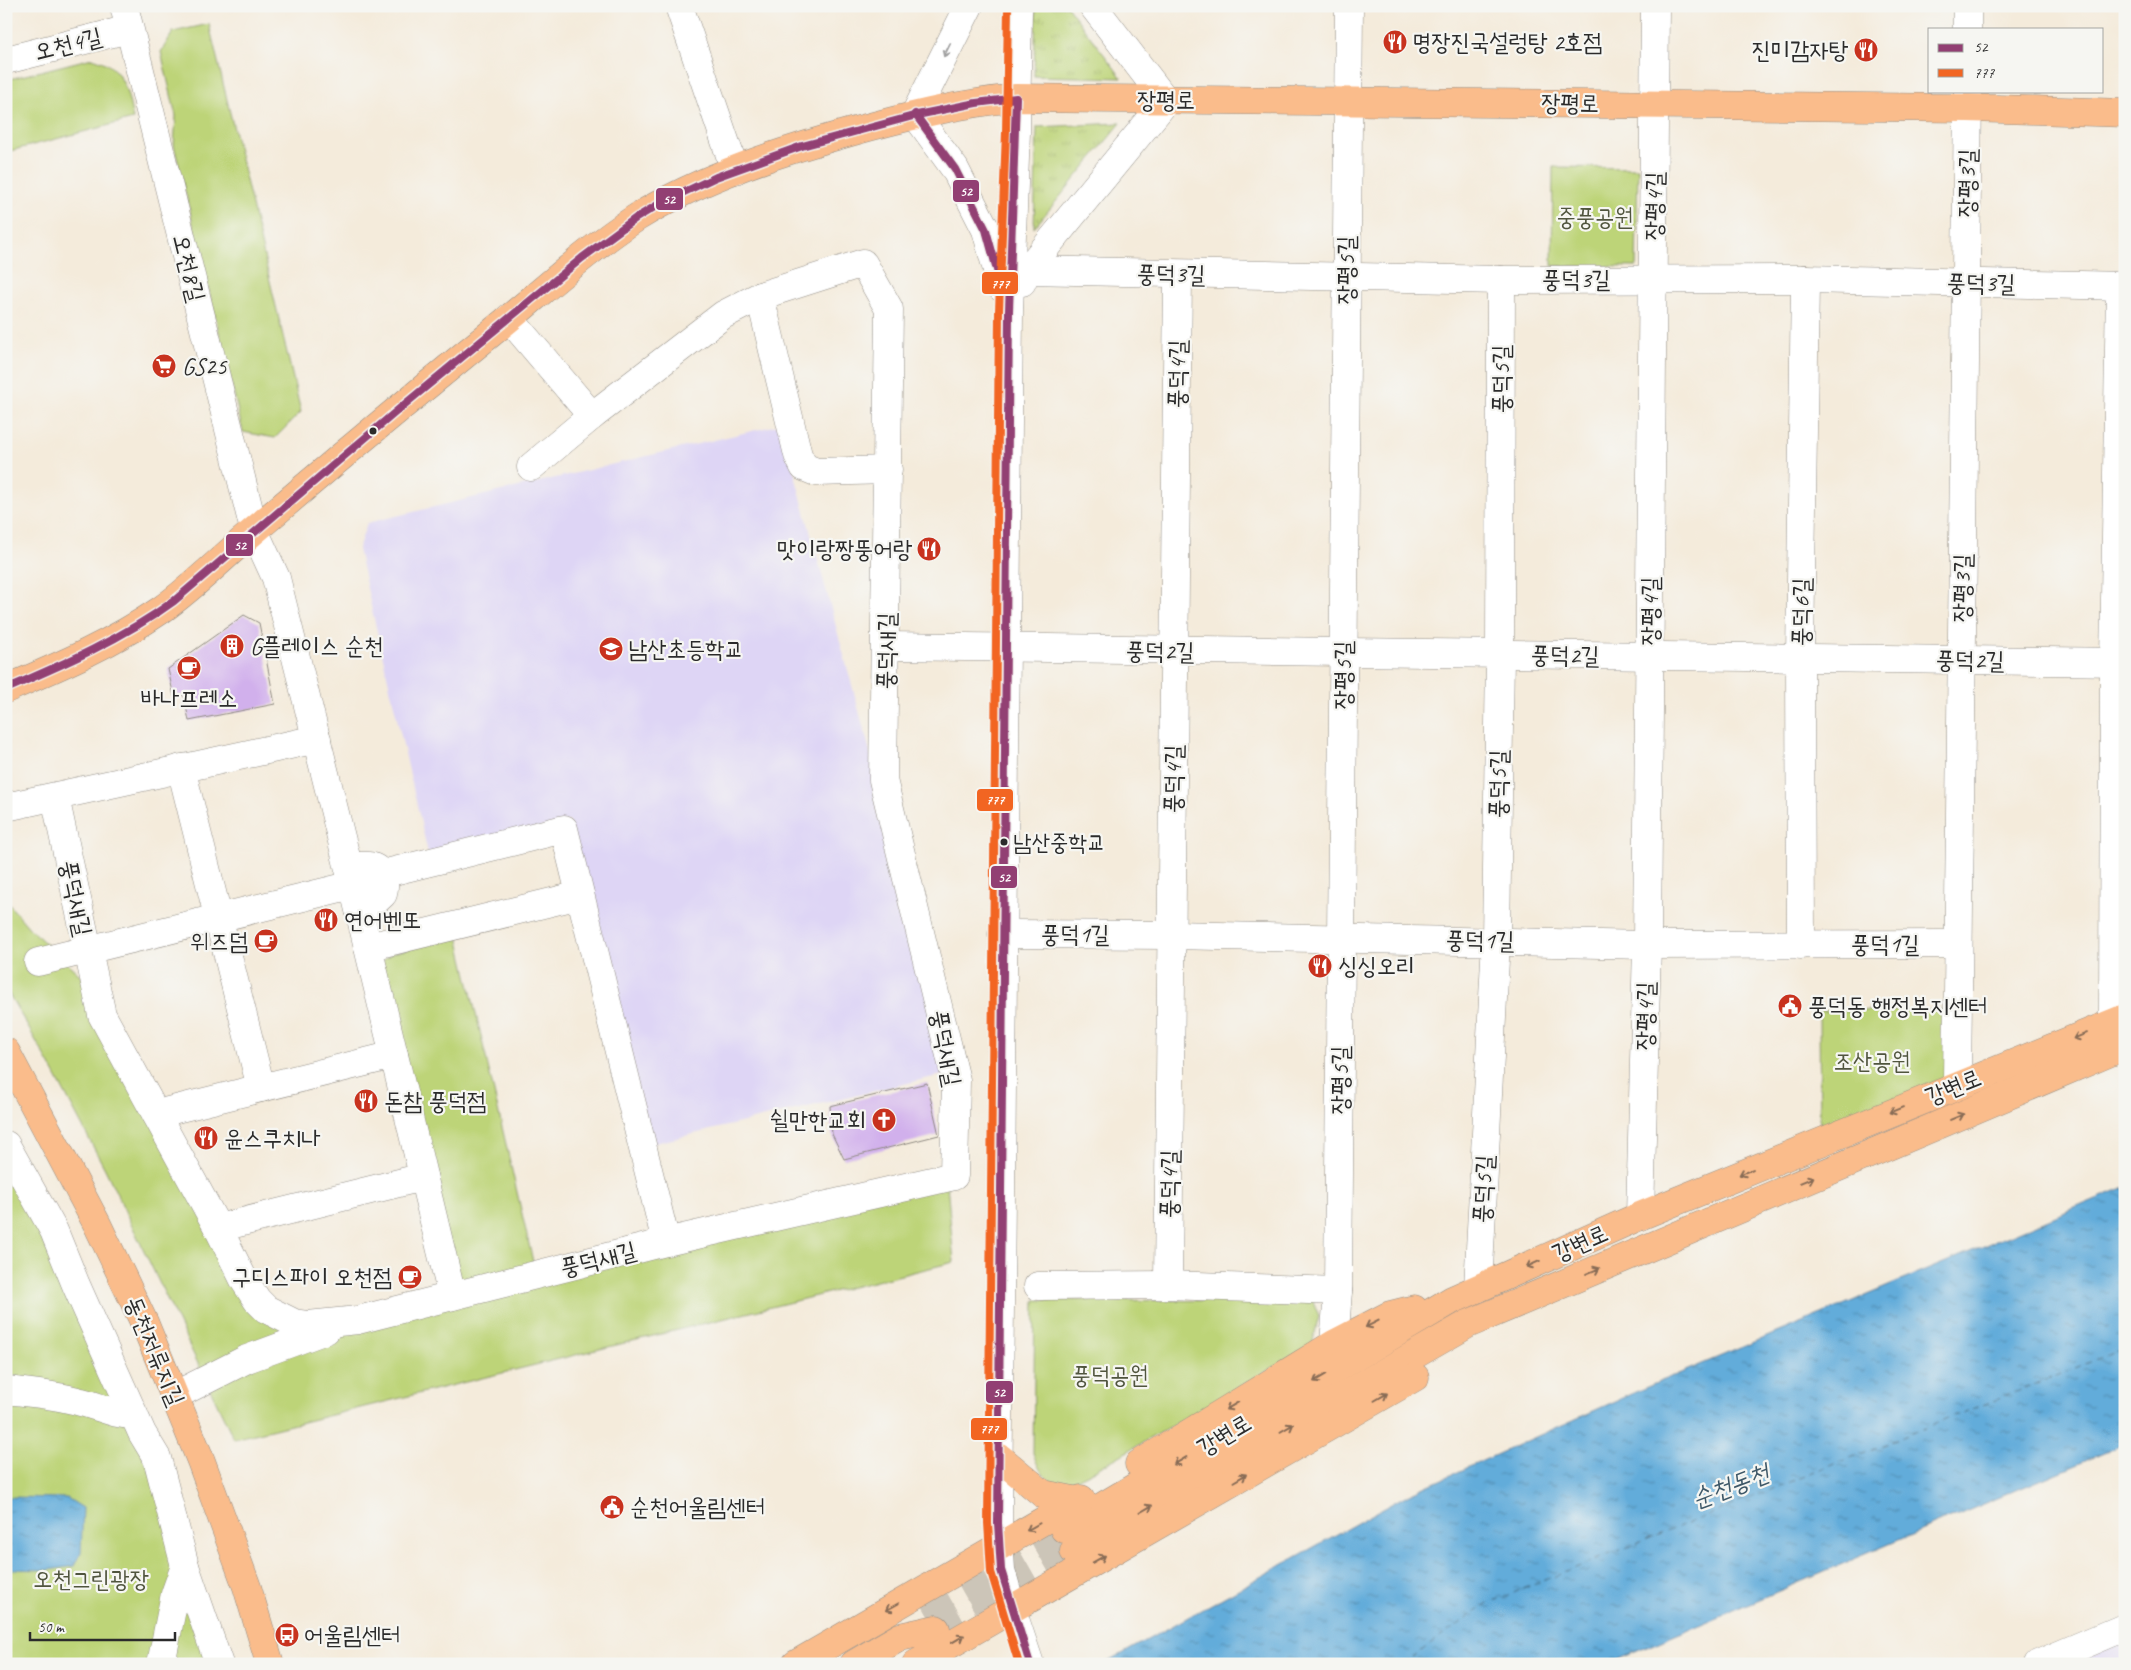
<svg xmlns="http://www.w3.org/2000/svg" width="2131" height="1670" viewBox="0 0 2131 1670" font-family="Caveat,'Poor Story',sans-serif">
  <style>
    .built { fill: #ded5f5 }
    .grass { fill: url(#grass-tufts); stroke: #748052 }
    .park { fill: #bdd478; stroke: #748052 }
    .water { fill: url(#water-ripples); stroke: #466c82 }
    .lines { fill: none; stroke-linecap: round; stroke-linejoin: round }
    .ferry { stroke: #3e5868; stroke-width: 1; stroke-dasharray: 6 5; stroke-linecap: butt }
    .building { fill: #d1b0ec }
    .major-tunnel { stroke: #ccc5b8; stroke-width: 28; stroke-dasharray: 28 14; stroke-linecap: butt }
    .minor-casing { stroke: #908b83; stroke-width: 29 }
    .major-casing { stroke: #908b83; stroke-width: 29 }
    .minor { stroke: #fff; stroke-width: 28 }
    .major { stroke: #fabc8b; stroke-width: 28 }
    .bus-1-casing { stroke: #f6f6f2; stroke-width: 11 }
    .bus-2-casing { stroke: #f6f6f2; stroke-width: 11 }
    .bus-1 { stroke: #923f73; stroke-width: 8 }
    .bus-2 { stroke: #f26522; stroke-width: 8 }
    .oneway { stroke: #a0a0a0 }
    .oneway2 { stroke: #886c56 }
    .bus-dot { fill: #2b2b2b; stroke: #f6f6f2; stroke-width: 2 }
    .labels { text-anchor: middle; stroke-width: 4.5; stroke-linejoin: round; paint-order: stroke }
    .bus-label { font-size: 23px; fill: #2b2b2b; stroke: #f6f6f2; text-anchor: start }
    .poi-label { font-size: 24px; fill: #2b2b2b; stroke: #f6f6f2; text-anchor: start }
    .street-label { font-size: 24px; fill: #2b2b2b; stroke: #f6f6f2 }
    .park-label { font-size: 24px; fill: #50553e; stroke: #f6f6f2 }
    .water-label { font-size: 25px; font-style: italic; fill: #3e5868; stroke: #f6f6f2 }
    .line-badge { stroke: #f6f6f2; stroke-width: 2 }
    .badge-label { font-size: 14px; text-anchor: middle; font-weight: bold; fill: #fff }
  </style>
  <defs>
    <pattern id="grass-tufts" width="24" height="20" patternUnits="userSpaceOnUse" patternTransform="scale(1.25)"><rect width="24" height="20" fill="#bdd478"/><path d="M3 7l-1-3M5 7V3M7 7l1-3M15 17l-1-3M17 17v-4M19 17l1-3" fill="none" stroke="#a3b668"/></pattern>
    <pattern id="water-ripples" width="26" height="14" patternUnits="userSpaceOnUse" patternTransform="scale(1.25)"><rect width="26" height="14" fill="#62acda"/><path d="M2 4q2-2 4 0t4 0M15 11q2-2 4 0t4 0" fill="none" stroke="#518cb1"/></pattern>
  </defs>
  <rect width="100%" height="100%" fill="#f6f6f2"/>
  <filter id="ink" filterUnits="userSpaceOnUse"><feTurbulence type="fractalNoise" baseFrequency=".02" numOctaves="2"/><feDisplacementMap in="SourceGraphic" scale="10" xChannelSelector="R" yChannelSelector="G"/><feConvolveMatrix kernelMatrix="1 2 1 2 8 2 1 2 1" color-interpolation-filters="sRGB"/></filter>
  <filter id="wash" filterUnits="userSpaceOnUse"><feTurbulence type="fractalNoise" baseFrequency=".0096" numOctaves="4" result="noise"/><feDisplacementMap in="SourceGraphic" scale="20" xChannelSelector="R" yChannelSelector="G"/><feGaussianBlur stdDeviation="1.12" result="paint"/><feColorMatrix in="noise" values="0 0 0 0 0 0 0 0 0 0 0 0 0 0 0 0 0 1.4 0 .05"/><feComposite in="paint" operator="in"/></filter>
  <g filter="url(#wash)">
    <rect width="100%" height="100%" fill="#f4ebdb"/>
    <g class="built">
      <path d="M781 424 869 748 946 1074 647 1145 569 821 428 853 358 549 367 523Z"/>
      <path d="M2125 1640V1664H2070Z"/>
    </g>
    <g class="grass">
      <path d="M1036 6H1067L1122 78 1034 76Z"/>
      <path d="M1121 123 1034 228 1037 127Z"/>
    </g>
    <g class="park">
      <path d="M209 24 301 412 275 438 243 432 174 145 176 116 161 52 173 32Z"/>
      <path d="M92 58C124 66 127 91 133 119L6 152V80Z"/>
      <path d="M1553 167 1638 168 1636 267 1552 266Z"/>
      <path d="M6 901 30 929 80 975 242 1292 291 1327 947 1184 954 1262 234 1439 105 1169 50 1065 6 989Z"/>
      <path d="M458 936 534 1266 465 1280 454 1274 380 966 385 958 393 953Z"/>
      <path d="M1949 1010V1083L1820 1137 1819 1011Z"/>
      <path d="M6 1160 155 1482 211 1664H6Z"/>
      <path d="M1035 1300 1313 1301 1319 1316 1312 1345 1097 1469 1061 1487C1043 1478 1040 1472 1033 1453Z"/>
    </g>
    <g class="water">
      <path d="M2125 1187V1444L1607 1664H1104L1409 1494 1640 1390Z"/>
      <path d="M6 1497 67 1498 83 1508 81 1552 74 1566 48 1570 6 1569Z"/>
    </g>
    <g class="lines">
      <path class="ferry" d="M1403 1664 1488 1603 2125 1348"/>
    </g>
    <g id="blocks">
      <g class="building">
        <path d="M244 615 259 623 275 704 189 721 184 695 174 697 168 669Z"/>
        <path d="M927 1083 939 1135 844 1159 832 1134 830 1106Z"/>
      </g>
    </g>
  </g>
  <g filter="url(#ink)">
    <use href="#blocks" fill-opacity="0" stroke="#908b83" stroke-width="1"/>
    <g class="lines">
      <g class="major-tunnel">
        <path d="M924 1609 1064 1529"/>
        <path d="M936 1629 1074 1551"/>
      </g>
      <defs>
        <g id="minor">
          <path d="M124 6 254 530 276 578 353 885 452 1296"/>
          <path d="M679 6 735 170"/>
          <path d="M969 6 915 114 955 169 986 230 1002 288"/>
          <path d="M1018 6 1016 132 1009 311 998 1523 1001 1570 1015 1619 1030 1664"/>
          <path d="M1967 6V29"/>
          <path d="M6 60 129 29"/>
          <path d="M1027 270 1501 280 1805 279 2125 286"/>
          <path d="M1022 282 1027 270 1166 101 1093 6"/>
          <path d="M760 296 798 455 804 467 816 472 888 470"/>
          <path d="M509 318 592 416"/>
          <path d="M886 646 2125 662"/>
          <path d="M181 768 261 1088"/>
          <path d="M55 797 102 1015 218 1228 244 1280 257 1300 266 1309 294 1323 308 1325 358 1320 666 1242 954 1176 956 1080 883 780 889 309 863 263 760 296 723 315 592 416 531 467"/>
          <path d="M6 807 317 739"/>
          <path d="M382 874 564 829 666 1242"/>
          <path d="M1002 934 1171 935 1647 945 1958 944"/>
          <path d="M1801 945 1800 658 1805 279"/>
          <path d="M368 947 580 895"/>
          <path d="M38 962 365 882 361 866C379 864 387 877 383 894L371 905 365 882"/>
          <path d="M2113 1022 2114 662 2120 285"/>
          <path d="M1957 1085 1968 91"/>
          <path d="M156 1114 394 1055"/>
          <path d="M6 1145 54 1231 76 1285 142 1433 157 1458 185 1566 219 1664"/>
          <path d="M1640 1216 1647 945 1655 6"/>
          <path d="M218 1228 423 1177"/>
          <path d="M1168 1285 1178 274"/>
          <path d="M1038 1286 1168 1285 1338 1291"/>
          <path d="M1478 1288 1496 940 1500 655 1501 280"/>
          <path d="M1334 1344 1338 1291 1349 6"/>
          <path d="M6 1390C31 1393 56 1395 81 1402 99 1406 114 1415 134 1415"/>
          <path d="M174 1396 247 1359 326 1330"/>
          <path d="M161 1664 175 1594 185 1566"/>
          <path d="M2038 1664 2125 1627"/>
        </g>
        <g id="major">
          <path d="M6 689C60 666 113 643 161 610 195 586 224 556 256 529 335 461 415 395 495 330 542 292 586 251 636 218 701 177 785 150 858 130 910 116 962 103 1016 98L1968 108 2125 113"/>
          <path d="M6 1052 97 1224 144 1322 201 1461 247 1587 270 1664"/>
          <path d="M1000 1458 1043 1494 1078 1501"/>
          <path d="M1139 1464 1334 1344 1390 1315 1414 1309"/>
          <path d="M1064 1529 1452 1300 1640 1216 2125 1018"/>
          <path d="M1074 1551 1468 1324 2125 1046"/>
          <path d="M796 1664 1081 1499"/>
          <path d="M854 1664 900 1637 936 1629"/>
          <path d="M916 1664 1415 1377"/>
        </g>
      </defs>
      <use href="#minor" class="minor-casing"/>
      <use href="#major" class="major-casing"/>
      <use href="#minor" class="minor"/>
      <use href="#major" class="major"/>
      <defs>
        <g id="bus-1">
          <path d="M915 114 955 169 986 230 999 277"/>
          <path d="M6 689C64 664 122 639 174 601L405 404 582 258 636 218 661 203 716 177 802 146 917 115 976 103 1016 98 1009 311 998 1523 1001 1570 1030 1664"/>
        </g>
        <path id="bus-2" d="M1008 6 1006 132 999 311 988 1523 991 1572 1019 1664"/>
      </defs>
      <use href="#bus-1" class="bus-1-casing"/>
      <use href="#bus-2" class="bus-2-casing"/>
      <use href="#bus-1" class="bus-1"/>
      <use href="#bus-2" class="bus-2"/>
    </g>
    <defs><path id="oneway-shaft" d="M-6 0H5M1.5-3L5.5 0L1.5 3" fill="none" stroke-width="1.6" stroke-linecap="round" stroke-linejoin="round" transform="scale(1.25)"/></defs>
    <use class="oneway" href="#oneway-shaft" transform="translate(947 50) rotate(116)"/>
    <g class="oneway2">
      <use href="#oneway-shaft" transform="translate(2080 1036) rotate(158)"/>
      <use href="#oneway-shaft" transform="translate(1896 1110) rotate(158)"/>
      <use href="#oneway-shaft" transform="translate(1957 1117) rotate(-23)"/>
      <use href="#oneway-shaft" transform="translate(1746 1172) rotate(157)"/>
      <use href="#oneway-shaft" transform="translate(1807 1180) rotate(-23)"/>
      <use href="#oneway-shaft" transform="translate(1533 1264) rotate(156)"/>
      <use href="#oneway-shaft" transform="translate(1593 1271) rotate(-23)"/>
      <use href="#oneway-shaft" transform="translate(1372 1324) rotate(153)"/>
      <use href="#oneway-shaft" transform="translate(1320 1378) rotate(149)"/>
      <use href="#oneway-shaft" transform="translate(1381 1397) rotate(-30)"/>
      <use href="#oneway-shaft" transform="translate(1232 1406) rotate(149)"/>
      <use href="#oneway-shaft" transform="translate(1287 1428) rotate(-30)"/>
      <use href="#oneway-shaft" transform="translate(1180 1461) rotate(149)"/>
      <use href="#oneway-shaft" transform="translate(1240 1478) rotate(-30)"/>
      <use href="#oneway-shaft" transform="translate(1146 1509) rotate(-30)"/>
      <use href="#oneway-shaft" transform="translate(1033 1527) rotate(150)"/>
      <use href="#oneway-shaft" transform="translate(1099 1559) rotate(-29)"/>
      <use href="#oneway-shaft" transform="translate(892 1607) rotate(151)"/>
      <use href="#oneway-shaft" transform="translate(958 1639) rotate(-31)"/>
    </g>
  </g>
  <defs>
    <symbol id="restaurant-disc" viewBox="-11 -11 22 22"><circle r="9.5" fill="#c8321e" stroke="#f6f6f2"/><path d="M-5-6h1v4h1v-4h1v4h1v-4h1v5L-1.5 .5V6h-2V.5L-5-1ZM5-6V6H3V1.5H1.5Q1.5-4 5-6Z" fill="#fff"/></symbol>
    <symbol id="supermarket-disc" viewBox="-11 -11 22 22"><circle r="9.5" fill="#c8321e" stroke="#f6f6f2"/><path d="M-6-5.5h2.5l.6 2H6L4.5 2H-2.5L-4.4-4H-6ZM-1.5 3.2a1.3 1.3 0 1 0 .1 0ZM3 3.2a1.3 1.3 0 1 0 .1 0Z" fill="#fff"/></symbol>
    <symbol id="building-disc" viewBox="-11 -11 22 22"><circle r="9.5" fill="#c8321e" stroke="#f6f6f2"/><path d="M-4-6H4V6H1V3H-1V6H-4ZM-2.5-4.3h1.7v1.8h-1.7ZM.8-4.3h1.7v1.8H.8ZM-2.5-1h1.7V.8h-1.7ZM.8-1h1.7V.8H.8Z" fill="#fff"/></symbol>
    <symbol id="school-disc" viewBox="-11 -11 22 22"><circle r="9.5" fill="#c8321e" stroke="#f6f6f2"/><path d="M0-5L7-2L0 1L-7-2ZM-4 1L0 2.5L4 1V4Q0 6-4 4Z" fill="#fff"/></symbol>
    <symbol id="cafe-disc" viewBox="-11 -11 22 22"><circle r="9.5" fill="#c8321e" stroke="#f6f6f2"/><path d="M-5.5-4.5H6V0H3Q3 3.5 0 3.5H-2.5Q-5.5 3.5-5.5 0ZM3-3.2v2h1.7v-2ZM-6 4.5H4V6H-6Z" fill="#fff"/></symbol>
    <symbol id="civic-disc" viewBox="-11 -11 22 22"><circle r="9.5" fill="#c8321e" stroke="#f6f6f2"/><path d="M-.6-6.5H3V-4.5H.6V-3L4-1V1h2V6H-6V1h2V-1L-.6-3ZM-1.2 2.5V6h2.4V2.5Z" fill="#fff"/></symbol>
    <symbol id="church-disc" viewBox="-11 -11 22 22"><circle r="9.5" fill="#c8321e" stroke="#f6f6f2"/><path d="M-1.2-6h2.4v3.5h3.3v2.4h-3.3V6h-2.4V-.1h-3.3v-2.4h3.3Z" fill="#fff"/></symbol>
    <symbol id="bus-disc" viewBox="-11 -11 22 22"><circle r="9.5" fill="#c8321e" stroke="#f6f6f2"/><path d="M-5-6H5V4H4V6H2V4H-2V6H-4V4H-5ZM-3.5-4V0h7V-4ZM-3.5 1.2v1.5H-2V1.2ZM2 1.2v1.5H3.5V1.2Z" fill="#fff"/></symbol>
  </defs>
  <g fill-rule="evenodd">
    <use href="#restaurant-disc" x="1381" y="28" width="28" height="28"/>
    <use href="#restaurant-disc" x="1852" y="36" width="28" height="28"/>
    <use href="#supermarket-disc" x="150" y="352" width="28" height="28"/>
    <use href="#restaurant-disc" x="915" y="535" width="28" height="28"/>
    <use href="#building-disc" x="218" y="632" width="28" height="28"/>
    <use href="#school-disc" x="597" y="635" width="28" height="28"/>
    <use href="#cafe-disc" x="175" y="654" width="28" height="28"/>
    <use href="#restaurant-disc" x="312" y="906" width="28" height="28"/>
    <use href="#cafe-disc" x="252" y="927" width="28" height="28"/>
    <use href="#restaurant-disc" x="1306" y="952" width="28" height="28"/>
    <use href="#civic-disc" x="1776" y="992" width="28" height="28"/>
    <use href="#restaurant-disc" x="352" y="1087" width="28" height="28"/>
    <use href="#church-disc" x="870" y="1106" width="28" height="28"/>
    <use href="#restaurant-disc" x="192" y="1124" width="28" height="28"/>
    <use href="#cafe-disc" x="396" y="1263" width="28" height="28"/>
    <use href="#civic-disc" x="598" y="1493" width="28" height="28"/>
    <use href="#bus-disc" x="273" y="1621" width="28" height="28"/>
  </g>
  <g class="bus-dot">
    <circle cx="373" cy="431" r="4.5"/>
    <circle cx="1004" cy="842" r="4.5"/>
  </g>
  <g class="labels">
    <g class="bus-label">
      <text x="1013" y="850">남산중학교</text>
    </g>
    <g class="poi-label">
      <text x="1412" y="50">명장진국설렁탕 2호점</text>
      <text x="1848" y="58" text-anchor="end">진미감자탕</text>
      <text x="182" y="374">GS25</text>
      <text x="912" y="557" text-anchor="end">맛이랑짱뚱어랑</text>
      <text x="250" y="654">G플레이스 순천</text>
      <text x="628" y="657">남산초등학교</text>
      <text x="189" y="706" text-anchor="middle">바나프레소</text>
      <text x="344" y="928">연어벤또</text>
      <text x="248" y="949" text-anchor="end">위즈덤</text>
      <text x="1338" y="974">싱싱오리</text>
      <text x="1808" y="1014">풍덕동 행정복지센터</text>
      <text x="384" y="1109">돈참 풍덕점</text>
      <text x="866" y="1128" text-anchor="end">쉴만한교회</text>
      <text x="224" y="1146">윤스쿠치나</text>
      <text x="392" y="1285" text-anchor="end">구디스파이 오천점</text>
      <text x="630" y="1515">순천어울림센터</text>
      <text x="304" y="1643">어울림센터</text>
    </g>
    <g class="street-label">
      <text transform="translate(68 44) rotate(-14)" y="8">오천4길</text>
      <text x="1166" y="108">장평로</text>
      <text transform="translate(1570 103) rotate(1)" y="8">장평로</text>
      <text transform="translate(1967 183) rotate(-89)" y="8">장평3길</text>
      <text transform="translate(1654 206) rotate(-89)" y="8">장평4길</text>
      <text transform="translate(189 268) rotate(76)" y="8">오천8길</text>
      <text transform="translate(1346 270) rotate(-90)" y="8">장평5길</text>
      <text transform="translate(1171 274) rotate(1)" y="8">풍덕3길</text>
      <text x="1576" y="287">풍덕3길</text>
      <text transform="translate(1981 283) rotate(1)" y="8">풍덕3길</text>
      <text transform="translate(1177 374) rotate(-89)" y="8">풍덕4길</text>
      <text transform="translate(1501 379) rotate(-90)" y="8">풍덕5길</text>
      <text transform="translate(1962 588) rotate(-89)" y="8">장평3길</text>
      <text transform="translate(1650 611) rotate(-90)" y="8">장평4길</text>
      <text transform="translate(1801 612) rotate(-89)" y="8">풍덕6길</text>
      <text transform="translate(886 651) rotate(-89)" y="8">풍덕새길</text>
      <text transform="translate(1160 651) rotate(1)" y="8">풍덕2길</text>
      <text transform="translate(1565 655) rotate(1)" y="8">풍덕2길</text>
      <text transform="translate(1970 660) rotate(1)" y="8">풍덕2길</text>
      <text transform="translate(1343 675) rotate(-90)" y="8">장평5길</text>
      <text transform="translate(1173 779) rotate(-89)" y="8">풍덕4길</text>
      <text transform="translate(1498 784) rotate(-89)" y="8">풍덕5길</text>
      <text transform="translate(76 898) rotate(78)" y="8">풍덕새길</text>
      <text x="1075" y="942">풍덕1길</text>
      <text transform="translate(1480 940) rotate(1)" y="8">풍덕1길</text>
      <text x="1885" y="952">풍덕1길</text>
      <text transform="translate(1645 1016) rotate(-89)" y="8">장평4길</text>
      <text transform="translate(946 1048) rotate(79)" y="8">풍덕새길</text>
      <text transform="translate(1340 1080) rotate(-90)" y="8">장평5길</text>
      <text transform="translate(1953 1087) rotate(-22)" y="8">강변로</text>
      <text transform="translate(1169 1184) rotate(-89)" y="8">풍덕4길</text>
      <text transform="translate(1483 1189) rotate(-87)" y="8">풍덕5길</text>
      <text transform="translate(1580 1243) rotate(-24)" y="8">강변로</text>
      <text transform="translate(598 1259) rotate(-14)" y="8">풍덕새길</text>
      <text transform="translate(155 1351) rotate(67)" y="8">동천저류지길</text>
      <text transform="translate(1224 1435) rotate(-31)" y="8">강변로</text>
    </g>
    <g class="park-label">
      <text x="1595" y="225">중풍공원</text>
      <text x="1872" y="1069">조산공원</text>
      <text x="1110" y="1383">풍덕공원</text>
      <text x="91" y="1587">오천그린광장</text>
    </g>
    <g class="water-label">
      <text transform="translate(1730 1485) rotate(-21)" y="9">순천동천</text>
    </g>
  </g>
  <g class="line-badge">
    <rect x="952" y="179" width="28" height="24" rx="5" fill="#923f73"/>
    <rect x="655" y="187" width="29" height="24" rx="5" fill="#923f73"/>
    <rect x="981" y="271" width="38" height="24" rx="5" fill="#f26522"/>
    <rect x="225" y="533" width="29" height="24" rx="5" fill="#923f73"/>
    <rect x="976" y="788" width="38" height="24" rx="5" fill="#f26522"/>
    <rect x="990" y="865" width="28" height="24" rx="5" fill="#923f73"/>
    <rect x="985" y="1380" width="29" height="24" rx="5" fill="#923f73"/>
    <rect x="970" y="1417" width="38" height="24" rx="5" fill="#f26522"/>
  </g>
  <g class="badge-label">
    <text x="966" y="196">52</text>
    <text x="669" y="204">52</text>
    <text x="1000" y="288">777</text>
    <text x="240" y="550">52</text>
    <text x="995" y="804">777</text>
    <text x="1004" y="882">52</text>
    <text x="999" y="1397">52</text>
    <text x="989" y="1433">777</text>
  </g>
  <rect width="2131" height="1670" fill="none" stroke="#f6f6f2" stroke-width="25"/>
  <rect x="1928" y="28" width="175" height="65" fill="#f6f6f2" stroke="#a5a5a2"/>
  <rect x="1938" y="44" width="25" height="8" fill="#923f73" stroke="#a5a5a2"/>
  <text x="1974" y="52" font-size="15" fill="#2b2b2b">52</text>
  <rect x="1938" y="69" width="25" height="8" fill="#f26522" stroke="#a5a5a2"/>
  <text x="1974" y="78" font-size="15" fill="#2b2b2b">777</text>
  <path d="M30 1632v8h145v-8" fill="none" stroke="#2b2b2b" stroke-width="2.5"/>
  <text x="38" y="1632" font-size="15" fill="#2b2b2b" stroke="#f6f6f2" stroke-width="4" paint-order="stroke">50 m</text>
</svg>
